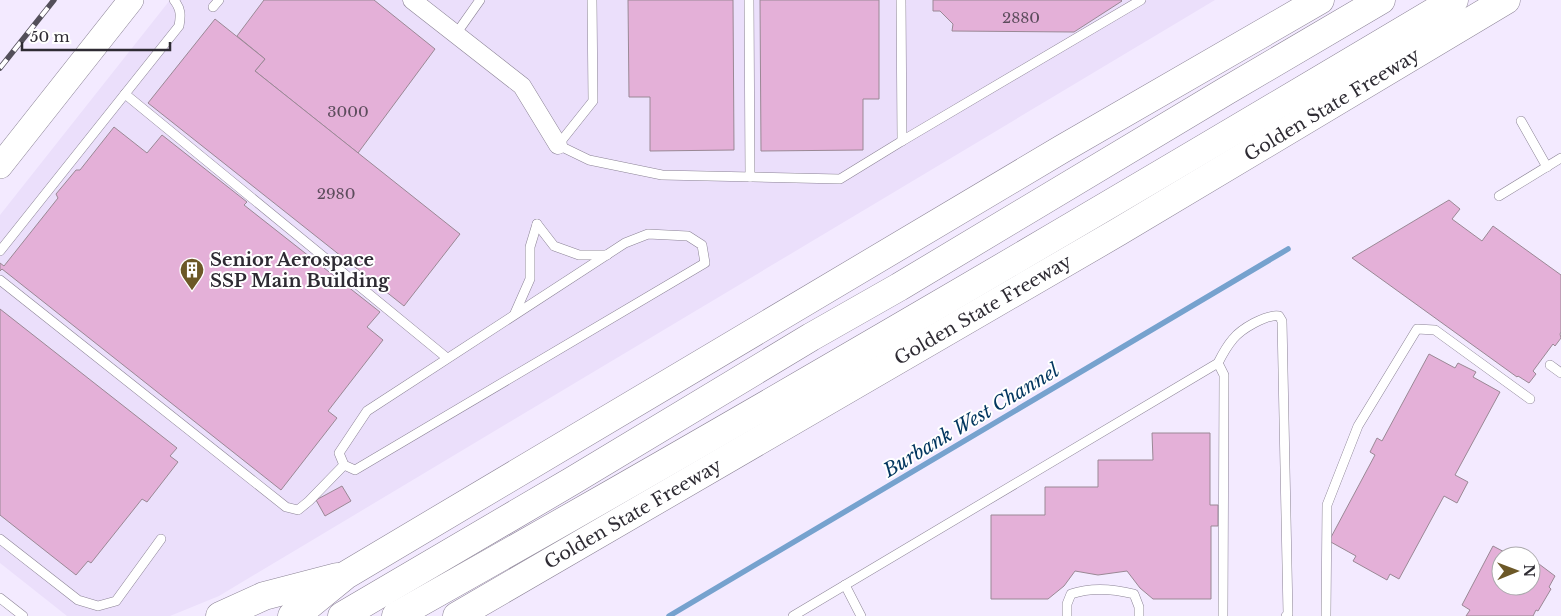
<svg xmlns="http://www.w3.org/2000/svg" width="1561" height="616" viewBox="0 0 1561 616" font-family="'Libre Baskerville',serif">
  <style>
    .built { fill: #ebdffb }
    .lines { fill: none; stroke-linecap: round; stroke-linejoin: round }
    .stream { stroke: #76a2ce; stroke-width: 5.5 }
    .building { fill: #e4b0d8; stroke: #9a8895 }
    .lane-casing { stroke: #8b8395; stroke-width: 10 }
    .street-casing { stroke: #8b8395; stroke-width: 19 }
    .secondary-casing { stroke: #8b8395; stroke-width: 26 }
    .highway-casing { stroke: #8b8395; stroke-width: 29 }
    .lane { stroke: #fff; stroke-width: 9 }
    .street { stroke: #fff; stroke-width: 18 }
    .secondary { stroke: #fff; stroke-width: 25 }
    .highway { stroke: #fff; stroke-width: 28 }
    .rail-casing { stroke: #534f5a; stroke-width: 5.5 }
    .rail { stroke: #fff; stroke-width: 4; stroke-dasharray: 11; stroke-linecap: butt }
    .labels { text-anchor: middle; stroke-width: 4; stroke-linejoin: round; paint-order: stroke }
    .number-label { font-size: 15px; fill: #5c4c5c }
    .street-label { font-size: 18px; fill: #2e2b33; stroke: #fff }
    .poi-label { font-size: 18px; font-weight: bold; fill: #2e2b33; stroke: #fff; text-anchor: start }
    .water-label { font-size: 19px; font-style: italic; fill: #02365f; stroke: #fff }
  </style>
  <rect width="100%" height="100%" fill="#f3eaff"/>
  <path class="built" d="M170 0H1215L219 596 170 616H67L0 563V215Z"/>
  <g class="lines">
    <path class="stream" d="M669 616 1288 249"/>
  </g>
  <g class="building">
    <path d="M264 0H374L435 49 358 153 255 71 265 59 237 36Z"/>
    <path d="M628 0H733L734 150 650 151V97H629Z"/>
    <path d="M760 0H879V99H863V150L761 151Z"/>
    <path d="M933 0H1121L1122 1 1074 32 952 31 953 24 940 11H933Z"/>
    <path d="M215 19 265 59 255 71 460 234 404 306 148 103Z"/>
    <path d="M114 127 147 153 162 135 247 202 244 205 380 312 367 327 383 340 328 411 337 418 281 490 2 269 0 271V263L4 266 58 198 56 194 76 170H80Z"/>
    <path d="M1449 200 1460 209 1452 219 1482 241 1493 226 1561 275V332L1560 334 1561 338 1555 346 1553 344 1533 371 1536 374 1529 383 1518 376 1517 377 1352 258Z"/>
    <path d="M0 309 177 448 170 456 178 462 147 502 142 499 91 563 88 561 76 575 0 515Z"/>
    <path d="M1429 354 1455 368 1458 363 1476 372 1473 377 1500 392 1455 475 1468 482 1457 503 1444 496 1399 579 1390 574 1387 580 1353 561 1356 556 1329 541 1375 455 1370 452 1377 438 1382 441Z"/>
    <path d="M1152 433H1210V505H1218V526H1211V599H1153L1140 588 1127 571 1098 575 1075 571 1064 586 1048 599H991V515H1045V487H1098V460H1153Z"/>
    <path d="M342 486 351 501 325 516 316 500Z"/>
    <path d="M1493 546 1512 556H1501V586H1531V561L1539 564 1555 576 1549 587 1551 589 1538 611 1536 610 1533 616H1466L1470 610 1462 605Z"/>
  </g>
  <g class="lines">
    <defs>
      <g id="lane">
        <path d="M592 0 593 101 558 145 589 160 662 175 840 179 902 141"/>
        <path d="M749 0 750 177"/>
        <path d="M901 0 902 141 1141 0"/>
        <path d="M213 7 219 0"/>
        <path d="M456 34 480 0"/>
        <path d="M125 94 447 358"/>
        <path d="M1521 121 1547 167"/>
        <path d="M1499 196 1561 158"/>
        <path d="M537 224 554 246 579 255H607"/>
        <path d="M648 234 688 236 702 245 705 263 355 470 344 465 339 453 367 411 625 243Z"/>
        <path d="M0 251 179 26C181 15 181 9 174 0"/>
        <path d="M0 280 286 507 298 510 309 501 344 465"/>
        <path d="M515 313 530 279V247L537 224"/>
        <path d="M1218 363 1224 375 1223 616"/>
        <path d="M1550 365 1561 373"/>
        <path d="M0 539 78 600 98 606 116 601 161 539"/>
        <path d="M845 585 861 616"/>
        <path d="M0 598 23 616"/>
        <path d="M793 616 1218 363C1222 355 1227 346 1233 339 1241 329 1266 314 1279 316L1282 321 1288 614 1286 616"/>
        <path d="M1067 616V604L1071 594C1091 587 1114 589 1134 594L1139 607V616"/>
        <path d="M1326 616 1327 505 1358 426 1417 329 1435 330 1530 399"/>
      </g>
      <path id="street" d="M412 0 522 86 558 145"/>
      <path id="secondary" d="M0 166 131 0"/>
      <g id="highway">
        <path d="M220 616 264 596 337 577"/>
        <path d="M292 616 303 610 346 575 1062 149 1320 0"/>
        <path d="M342 616 572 481 811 337 899 287 1226 91 1381 0"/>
        <path d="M396 616C752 416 1103 209 1454 0"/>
        <path d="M457 616 1118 232 1506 0"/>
      </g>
    </defs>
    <use href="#lane" class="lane-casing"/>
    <use href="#street" class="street-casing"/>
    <use href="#secondary" class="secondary-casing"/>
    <use href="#highway" class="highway-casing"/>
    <use href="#lane" class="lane"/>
    <use href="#street" class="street"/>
    <use href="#secondary" class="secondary"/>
    <use href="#highway" class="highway"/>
    <defs>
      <path id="rail" d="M0 68 54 0"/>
    </defs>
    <use href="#rail" class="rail-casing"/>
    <use href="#rail" class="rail"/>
  </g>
  <defs>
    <symbol id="building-pin" viewBox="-11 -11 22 30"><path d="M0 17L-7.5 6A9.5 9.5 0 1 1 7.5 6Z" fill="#6c5827" stroke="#fff"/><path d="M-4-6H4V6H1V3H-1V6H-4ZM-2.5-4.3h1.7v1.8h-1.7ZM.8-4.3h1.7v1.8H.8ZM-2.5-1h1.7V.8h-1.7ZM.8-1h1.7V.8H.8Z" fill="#fff"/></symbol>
  </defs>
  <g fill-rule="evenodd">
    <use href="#building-pin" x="178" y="256" width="28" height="38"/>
  </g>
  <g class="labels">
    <g class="number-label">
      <text x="1021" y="23">2880</text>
      <text x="348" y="117">3000</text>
      <text x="336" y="199">2980</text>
    </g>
    <g class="street-label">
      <text transform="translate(1332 105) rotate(-31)" y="6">Golden State Freeway</text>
      <text transform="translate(983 310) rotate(-30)" y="6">Golden State Freeway</text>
      <text transform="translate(633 514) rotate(-30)" y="6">Golden State Freeway</text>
    </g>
    <g class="poi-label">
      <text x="210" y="266">Senior Aerospace<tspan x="210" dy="21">SSP Main Building</tspan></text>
    </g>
    <g class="water-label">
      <text transform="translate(971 420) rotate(-31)" y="7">Burbank West Channel</text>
    </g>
  </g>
  <g transform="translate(1516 571) rotate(89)"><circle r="24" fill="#ffffff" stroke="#abaaad"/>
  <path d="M0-4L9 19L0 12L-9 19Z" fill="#6c5827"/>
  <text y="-8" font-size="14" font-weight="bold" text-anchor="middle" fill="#2e2b33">N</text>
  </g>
  <path d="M22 42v8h148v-8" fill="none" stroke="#2e2b33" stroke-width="2.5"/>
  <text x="30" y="42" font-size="15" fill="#2e2b33" stroke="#ffffff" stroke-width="4" paint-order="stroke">50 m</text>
</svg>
